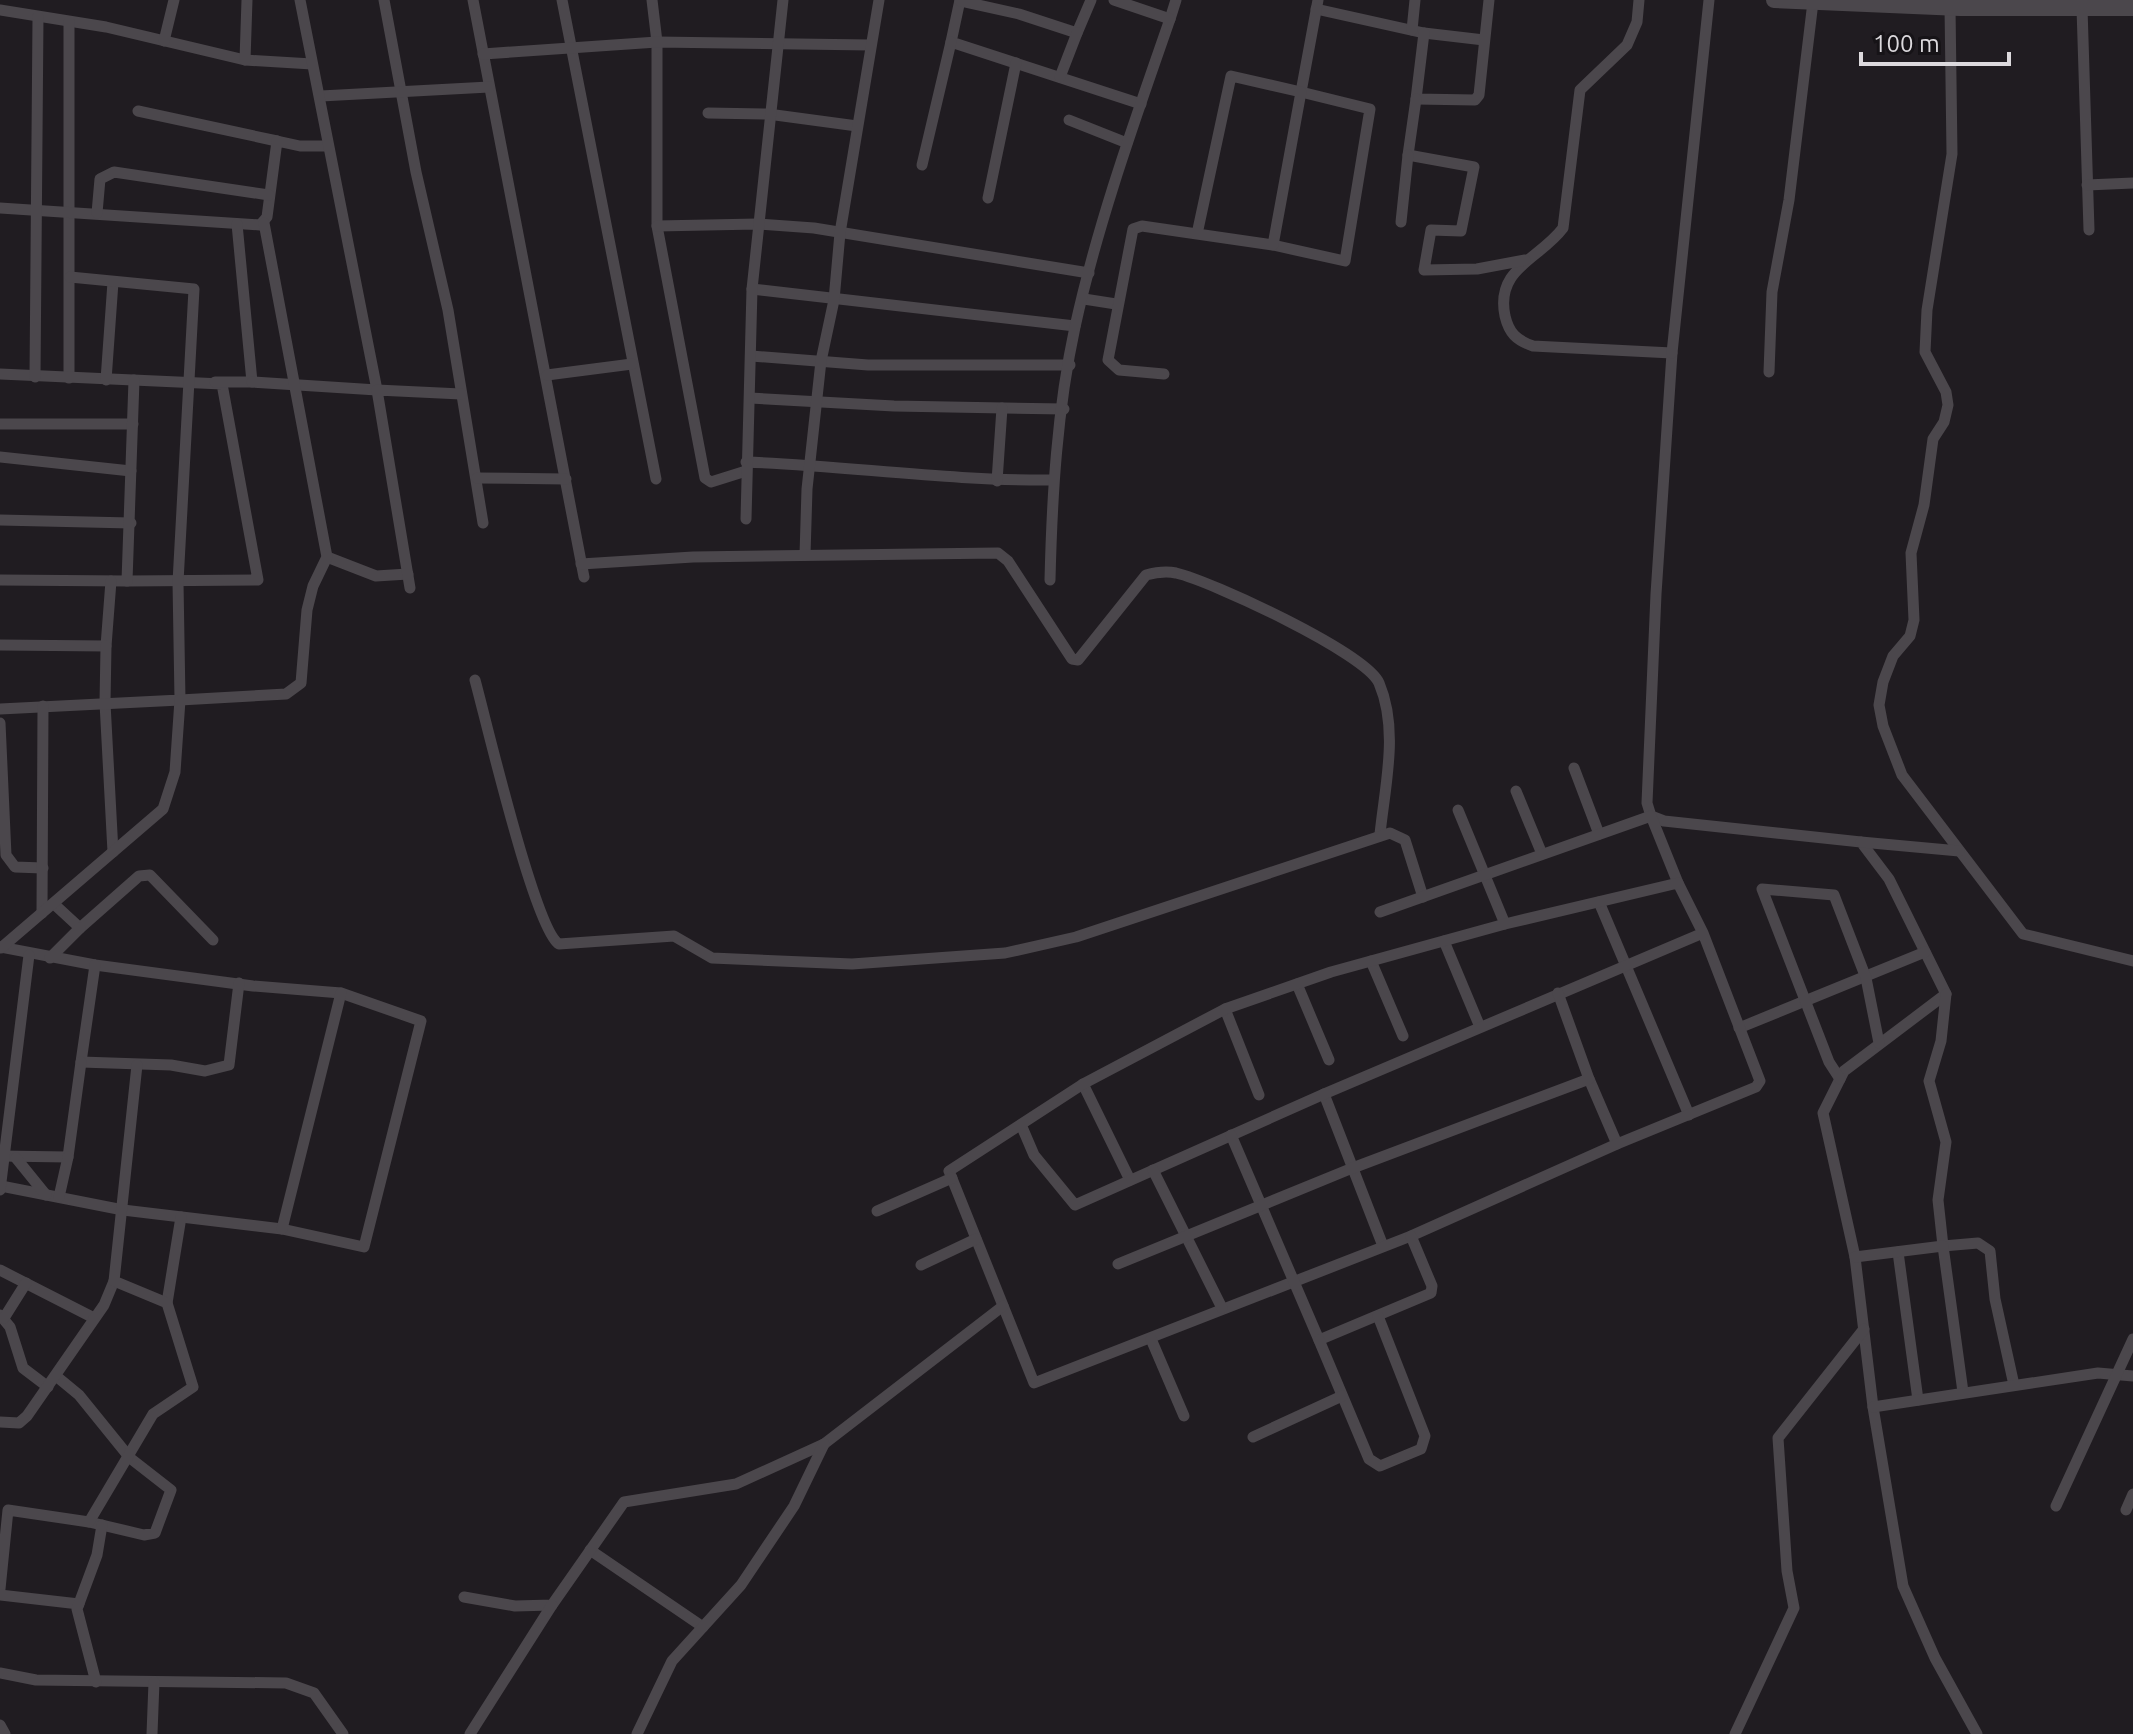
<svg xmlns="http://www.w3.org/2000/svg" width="2133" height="1734" viewBox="0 0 2133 1734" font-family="Ubuntu,sans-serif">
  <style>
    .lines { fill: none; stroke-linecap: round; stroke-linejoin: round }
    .minor { stroke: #4b474c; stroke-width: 11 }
    .secondary { stroke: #4b474c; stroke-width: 16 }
  </style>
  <rect width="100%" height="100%" fill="#201c21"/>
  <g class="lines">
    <g class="minor">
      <path d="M384 0 416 172 448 310 483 523"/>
      <path d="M473 0 584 577"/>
      <path d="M562 0 656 479"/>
      <path d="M652 0 657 42V226L705 478 711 482 746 471"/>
      <path d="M960 0 951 42 1141 104"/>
      <path d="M1639 0 1637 22 1627 45 1580 90 1563 228C1540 259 1495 268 1505 316 1509 333 1516 340 1533 346L1672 353 1656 594 1647 803 1651 816 1664 821 1861 842 1889 879 1946 994 1844 1071 1823 1113 1855 1257 1873 1407 1903 1586 1935 1658 1977 1734"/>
      <path d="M960 1 1019 14 1077 33 1091 0"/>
      <path d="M1950 7 1952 154 1927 310 1925 352 1946 392 1948 405 1944 422 1933 439 1924 505 1911 553 1914 620 1910 636 1893 656 1883 682 1879 705 1883 726 1902 775 2023 934 2133 961"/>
      <path d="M2082 8 2089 230"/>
      <path d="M1316 9 1424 33 1484 40"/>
      <path d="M0 10 106 27 245 60 312 64"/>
      <path d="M1170 19 1176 0"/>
      <path d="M69 22V378"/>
      <path d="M1412 30 1415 0"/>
      <path d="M1424 33 1416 99 1475 100 1479 95 1489 0"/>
      <path d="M164 41 174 0"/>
      <path d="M483 54 657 42 870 45"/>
      <path d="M245 60 247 0"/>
      <path d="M1060 77 1077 33"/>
      <path d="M321 96 489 87"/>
      <path d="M1416 99 1408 155 1474 167 1461 231 1431 230 1424 270 1477 269 1525 260"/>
      <path d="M138 111 277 141"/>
      <path d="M708 113 768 114 857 126"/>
      <path d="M1069 120 1127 143"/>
      <path d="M922 165 951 42"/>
      <path d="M2087 185 2133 183"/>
      <path d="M988 198 1016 63"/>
      <path d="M0 208 260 225 267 217 277 141 300 146H328"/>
      <path d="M97 213 100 179 114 172 269 195"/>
      <path d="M1401 222 1408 155"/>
      <path d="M657 226 757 224 814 228 1089 273"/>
      <path d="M1273 245 1345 261 1370 109 1301 92 1318 0"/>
      <path d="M752 289 1075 326"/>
      <path d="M1084 299 1116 304"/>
      <path d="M1672 353 1709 0"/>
      <path d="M751 356 868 365H1070"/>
      <path d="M1769 372 1772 292 1789 200 1813 2"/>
      <path d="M0 374 222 384 258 580 127 581"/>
      <path d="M1164 374 1119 370 1108 360 1133 229 1142 226 1273 245 1301 92 1231 76 1197 234"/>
      <path d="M547 375 632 364"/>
      <path d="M35 377 38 17"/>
      <path d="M106 380 113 282"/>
      <path d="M215 382H252L237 224"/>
      <path d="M252 382 377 390 300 0"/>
      <path d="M750 398 894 406 1064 409"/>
      <path d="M0 424H133"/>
      <path d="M0 457 131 471"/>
      <path d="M746 462C849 466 950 481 1053 480"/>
      <path d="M477 478 566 479"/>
      <path d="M997 481 1002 408"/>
      <path d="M746 519 752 289 783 0"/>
      <path d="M0 520 131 523"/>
      <path d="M805 555 807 489 821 361 834 300 840 233 879 0"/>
      <path d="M327 557 376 576 408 574"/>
      <path d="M581 564 693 557 998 553 1008 561 1072 659 1078 660 1146 575C1157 572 1166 571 1176 573 1211 581 1366 653 1379 683 1399 730 1385 785 1380 834"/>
      <path d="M0 580 127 581 134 380"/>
      <path d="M1050 580C1052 496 1057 410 1075 327 1098 222 1135 120 1170 19L1114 0"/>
      <path d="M410 588 377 390 461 394"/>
      <path d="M0 645 106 646 111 581"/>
      <path d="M106 646 105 703 113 852"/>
      <path d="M475 680C486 720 535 930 559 944L674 936 712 958 852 964 1005 953 1076 937 1390 833 1405 840 1423 897"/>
      <path d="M0 709 180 700 178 582 194 289 70 277"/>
      <path d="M0 723 6 855 15 867 43 868"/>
      <path d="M1574 768 1599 834"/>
      <path d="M1516 791 1542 854"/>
      <path d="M1458 810 1505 924"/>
      <path d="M1861 842 1959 851"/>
      <path d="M1599 902 1689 1115"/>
      <path d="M54 904 80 928 139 876 150 875 213 940"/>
      <path d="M1380 912 1651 816 1678 883"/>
      <path d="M42 913 43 706"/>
      <path d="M1444 941 1480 1027"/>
      <path d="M0 947 95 965 253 986 341 993 421 1021 364 1247 282 1229 123 1210 1 1186"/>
      <path d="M1 948 163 809 175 772 180 700 286 694 301 683 307 610 313 586 327 557 264 223"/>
      <path d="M50 958 80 928"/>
      <path d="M1371 961 1403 1036"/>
      <path d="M95 965 81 1062 171 1065 205 1071 229 1065 239 983"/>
      <path d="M1297 984 1329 1060"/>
      <path d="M1946 994 1941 1041 1929 1081 1946 1142 1938 1200 1943 1246 1978 1243 1990 1251 1995 1299 2014 1385"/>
      <path d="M1225 1009 1259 1095"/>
      <path d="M1739 1028 1925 952"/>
      <path d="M1589 1079 1617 1144"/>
      <path d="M1840 1079 1829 1062 1762 889 1834 895 1866 978 1879 1043"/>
      <path d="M1083 1084 1130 1180"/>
      <path d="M1324 1094 1383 1246"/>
      <path d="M1022 1127 1034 1155 1075 1205 1324 1094 1703 933 1760 1081 1756 1087 1617 1144 1411 1236 1034 1383 949 1171 1083 1084 1225 1009 1331 972 1505 924 1678 883 1703 933"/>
      <path d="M1231 1135 1319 1340 1431 1293 1432 1286 1411 1236"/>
      <path d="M0 1156 68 1157 81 1062"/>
      <path d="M16 1158 46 1195"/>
      <path d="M1153 1170 1222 1308"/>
      <path d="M0 1190 29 955"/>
      <path d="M59 1197 68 1157"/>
      <path d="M877 1211 952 1178"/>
      <path d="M282 1229 341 993"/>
      <path d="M1898 1252 1918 1400"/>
      <path d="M1855 1257 1943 1246 1963 1392"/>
      <path d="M1118 1264 1350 1169 1589 1079 1558 993"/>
      <path d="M921 1265 976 1239"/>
      <path d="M0 1270 94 1318"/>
      <path d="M167 1303 181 1217"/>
      <path d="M0 1315 10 1327 23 1368 48 1387"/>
      <path d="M4 1318 26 1283"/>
      <path d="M1151 1339 1184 1416"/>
      <path d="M1319 1340 1369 1459 1380 1466 1421 1449 1425 1436 1378 1316"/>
      <path d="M56 1376 79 1395 130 1458 171 1490 155 1533 144 1535 89 1522"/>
      <path d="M1873 1407 2098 1373 2133 1376"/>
      <path d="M0 1422 19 1423 27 1416 104 1305 114 1281"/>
      <path d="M1253 1437 1342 1396"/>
      <path d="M2056 1506 2133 1339"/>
      <path d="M2126 1510 2133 1494"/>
      <path d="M590 1550 703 1627"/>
      <path d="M0 1589 8 1510 89 1522 153 1414 193 1387 167 1303 114 1281 137 1065"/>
      <path d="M0 1595 79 1604"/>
      <path d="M464 1597 515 1606 552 1605 624 1502 736 1484 824 1444 1003 1306"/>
      <path d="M0 1673 36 1680 286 1683 314 1693 343 1734"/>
      <path d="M96 1682 77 1609 97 1555 102 1525"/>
      <path d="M0 1725 5 1734"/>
      <path d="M152 1734 154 1682"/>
      <path d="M470 1734 552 1605"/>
      <path d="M637 1734 672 1661 741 1585 794 1506 824 1444"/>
      <path d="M1735 1734 1794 1608 1787 1571 1778 1438 1864 1329"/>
    </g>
    <path class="secondary" d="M1774 0 1960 8H2133"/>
  </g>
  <path d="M1861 52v12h148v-12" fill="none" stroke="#dcd9dd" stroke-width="4"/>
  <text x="1873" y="52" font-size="24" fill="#dcd9dd" stroke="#161317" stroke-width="6" paint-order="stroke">100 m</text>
</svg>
